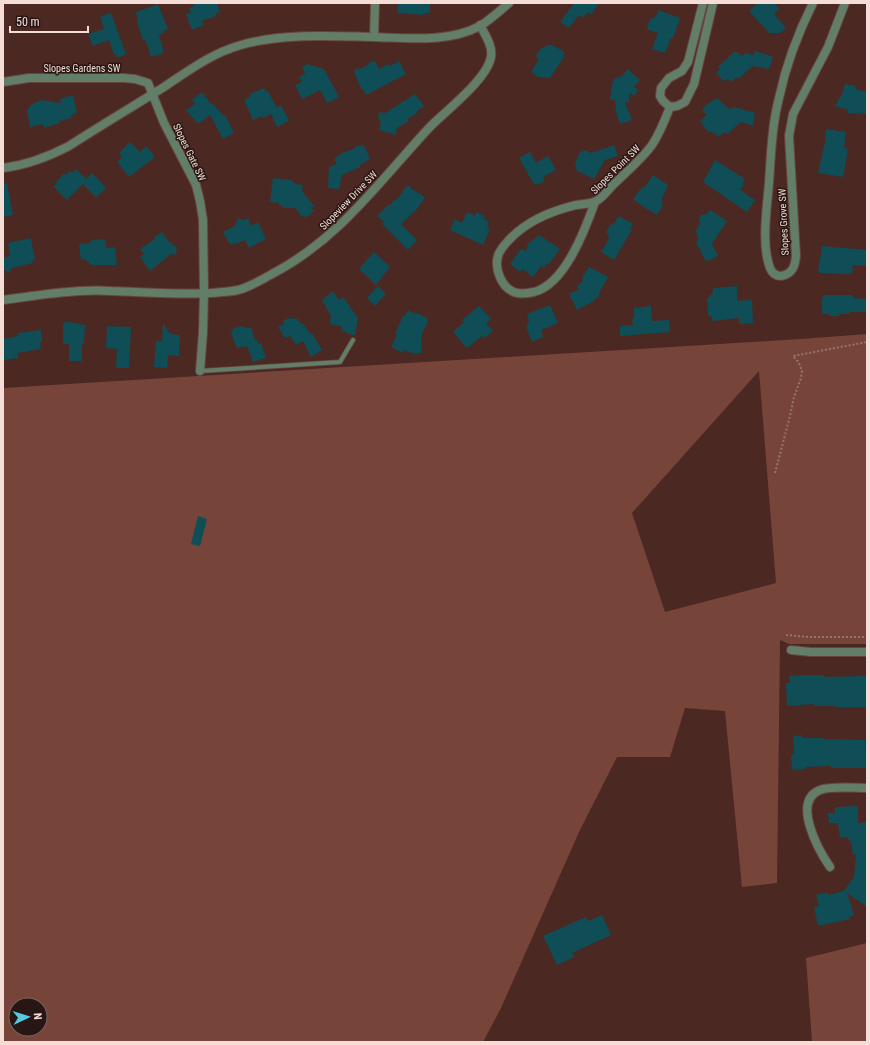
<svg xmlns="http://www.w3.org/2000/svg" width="870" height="1045" viewBox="0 0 870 1045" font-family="'Roboto Condensed',sans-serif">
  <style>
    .green { fill: #77443a; fill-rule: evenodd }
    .building { fill: #0f4d57 }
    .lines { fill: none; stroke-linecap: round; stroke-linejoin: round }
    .service-casing { stroke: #67453f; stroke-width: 5.5 }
    .minor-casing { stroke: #67453f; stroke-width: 10 }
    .tertiary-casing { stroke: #67453f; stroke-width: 10 }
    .path { stroke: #947670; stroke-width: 2; stroke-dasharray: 2 2; stroke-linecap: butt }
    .service { stroke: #627e68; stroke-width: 4 }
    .minor { stroke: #627e68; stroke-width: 8 }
    .tertiary { stroke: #627e68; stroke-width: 8 }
    .labels { text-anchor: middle; stroke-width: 3; stroke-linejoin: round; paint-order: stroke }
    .street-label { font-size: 10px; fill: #f4dcd7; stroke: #271613 }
  </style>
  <rect width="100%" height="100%" fill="#4c2822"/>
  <g class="green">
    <path d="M867 334V644H789L780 640 777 883 742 887 725 711 685 708 670 757H617L579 832 501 1008 483 1042H3V388L801 339ZM759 371 776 583 665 612 632 513ZM16 1005H40V1029H16Z"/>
    <path d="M867 943V1042H812L806 958Z"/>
  </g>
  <g class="building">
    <path d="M193 3H217L220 12 216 13V16L202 21 204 25 192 30 186 14 191 13 189 8 194 6Z"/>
    <path d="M398 3H430V13H423V15L397 13Z"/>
    <path d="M574 3H599L591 15 588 12 583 18 579 15 569 28 560 22Z"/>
    <path d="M758 3H774L779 9 774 14 786 28 780 33H769L749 11Z"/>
    <path d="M158 4 168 29 163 31 164 33 159 35 164 53 151 57 146 41 143 40 137 23H138L136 12Z"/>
    <path d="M658 10 680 18 673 38H671L665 53 652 49 658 33 649 30 647 27 650 19 656 17Z"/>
    <path d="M111 13 126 54 117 58 116 54 114 55 109 40 93 46 88 34 104 29 100 17Z"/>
    <path d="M548 45H552L565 52 563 56 564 57 550 78 538 77 531 72 539 59 536 57 537 53 542 48Z"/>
    <path d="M735 51 742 56 746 53 753 55 755 51 773 57 769 69 753 66 738 79 736 77 731 82 728 79 723 81 716 73 720 69 718 67Z"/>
    <path d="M370 61 373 62 375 61 379 69 388 64 390 66 399 61 406 74 366 95 363 90H362L354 72 357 68 360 69 369 64Z"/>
    <path d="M307 64 324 69 339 97 327 103 320 90 302 99 295 85 302 82 299 77 305 74 302 67Z"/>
    <path d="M628 69 640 80 634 87 638 89 635 96 629 93V102H625L632 120 620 124 616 112 615 100H610L612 84 615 78 622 76Z"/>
    <path d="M845 84 855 86V89L867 92V114L847 113 848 110 835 106 843 92Z"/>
    <path d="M264 88 266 92 268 91 277 108 281 105 289 121 277 127 271 114 263 118 262 116 253 120 244 100 251 96 250 94Z"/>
    <path d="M202 92 211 104 212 103 224 116 225 115 234 133 223 139 210 115 198 124 186 110 195 104 192 100Z"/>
    <path d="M415 94 424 106 417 111V113L407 119 409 121 397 128 396 135 379 130 381 122 378 118 379 112 385 113Z"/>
    <path d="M73 95 77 113 71 115 72 118 59 121 60 123 44 128 43 124 30 127 27 110 31 105 41 100 61 103 60 99Z"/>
    <path d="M717 98 729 109 732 107 733 109 735 107 755 113 753 126 741 122 727 134 725 132 718 137 714 132 712 133 711 131 709 133 700 121 707 115 702 110 706 105Z"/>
    <path d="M826 129 846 132 844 148 848 149 843 177 818 173 826 138H825Z"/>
    <path d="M130 142 140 152 146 146 155 157 129 177 117 162 122 157 119 153Z"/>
    <path d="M364 145 370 159 360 165V167L342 175 339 189 328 188 329 167 337 164 334 159 342 153 353 149 357 146H360Z"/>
    <path d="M614 145 618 156 605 160 594 179 577 171 575 163 580 152 586 150 591 153Z"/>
    <path d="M530 152 536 163 548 156 556 170 543 177 545 181 536 185 534 183H533L519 158Z"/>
    <path d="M715 160 745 179 742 184 744 185 740 190 755 200 747 212 703 182Z"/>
    <path d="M76 169 86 179 92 173 106 188 96 197 83 184 67 200 54 187 57 183 56 182 64 173 66 175 70 171 72 173Z"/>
    <path d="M653 175 668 185 661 200 663 201 662 204 663 205 657 215 648 209V210L633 199 642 187 644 188Z"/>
    <path d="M273 178 291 180 296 184 303 185 302 191 314 206 311 208 314 211 306 218 304 215 302 217 295 208H283V206H279V203L270 202Z"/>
    <path d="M7 183 13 215 3 217V184Z"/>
    <path d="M408 185 414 191 415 190 419 194 420 193 425 198 417 209 401 224 417 240 408 250 382 224 384 222 377 216 388 205H391L393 201 398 198 402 193 403 190Z"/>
    <path d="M710 210 727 221 712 244 718 256 706 262 696 242 698 240 696 230 700 224 699 219 701 215 707 214Z"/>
    <path d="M467 212 475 216 476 212 485 216 484 219 489 222 487 228 490 229 483 245 450 230 455 219 462 223Z"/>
    <path d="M619 216 633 224 630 229 632 230 614 260 601 252 609 239 608 237 609 235 606 232 611 224 613 225Z"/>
    <path d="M238 218 243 220 248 218 251 226 258 222 266 239 249 248 245 240 233 245 229 243 223 232 235 226Z"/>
    <path d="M162 232 169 242 170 241 173 246 177 247 176 255 171 254 150 271 140 257 144 254 140 249 155 239 154 237Z"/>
    <path d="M539 235 560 249 549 264 547 263 544 268 541 266 533 277 522 269 520 272 510 264 521 249 526 251 528 244Z"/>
    <path d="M31 238 35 260 32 261 33 263 12 268 9 273 3 269V258L10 256 8 243Z"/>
    <path d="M105 239 106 248 115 247 117 265H91L85 259 81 260 79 244 90 243 92 240Z"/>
    <path d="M822 246 867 250V266L853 265 852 274 820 273 818 272Z"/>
    <path d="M374 252 390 267 376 285 359 269Z"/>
    <path d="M589 267 608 277 599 293V297L596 298 594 301 577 310 569 294 579 289 577 286 583 281 582 278Z"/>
    <path d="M378 286 386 294 375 306 367 298Z"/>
    <path d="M737 286V301L752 300 753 323 739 324V318L712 321V317L708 315 707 299 713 292V288Z"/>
    <path d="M333 291 339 300 343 297 358 318 355 335 347 334V332L341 331 342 326 332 325 330 322 331 316 322 300Z"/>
    <path d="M824 295H853V298L867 299V312H850V314H839V316H829V314H822V299Z"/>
    <path d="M550 305 558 323 541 330 543 337 532 342 526 327 528 326 527 323 529 322 527 314Z"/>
    <path d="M479 306 491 319 486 323 493 331 484 338 482 336 467 348 453 332 464 322 462 320Z"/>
    <path d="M651 306 652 321 669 320 670 332 620 336V326L633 325 632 319H634V308Z"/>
    <path d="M408 310 415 314V312L428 318 427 320 428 321 421 336 422 353H411L404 350 403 353 391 347 397 335 395 334 403 316H405Z"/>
    <path d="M289 318 298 319 301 324 303 323 310 334 312 333 322 350 311 357 303 341 296 345 290 336 285 338 278 327 284 324 283 321Z"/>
    <path d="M64 322 78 323V324L85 325 84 344H82V361H69V344H63V324H64Z"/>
    <path d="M163 323 170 334 180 335 179 356 168 355 167 368 154 367 156 341 162 342Z"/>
    <path d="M107 326 131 327 129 368H116L117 349 106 348Z"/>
    <path d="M240 326 248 328 251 327 255 340H257L258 344 261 343 266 358 253 362 247 346 237 348 231 333 234 328Z"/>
    <path d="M41 330 42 342H40L41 349 17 353 18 358 4 360 3 339 18 336V333Z"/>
    <path d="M198 516 207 519 200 546 191 544Z"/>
    <path d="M803 675H824V677L867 676V707H836V706H814V704L787 706 786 683H790L789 676Z"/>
    <path d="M802 735V738H824V739L865 740 866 768H831V766L806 767V769L792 770 791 755 794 754 793 739 794 738V736Z"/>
    <path d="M858 806V823L867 822V907L847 893 854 915 849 917 850 919 818 926 814 907 819 906 816 895 828 892V895L844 891 854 877 856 854 853 855 851 841H849L848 837 840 838 838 823H829L828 813H835V807Z"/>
    <path d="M602 915 611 935 572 953 574 957 557 965 543 936 586 917 588 921Z"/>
  </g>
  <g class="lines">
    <defs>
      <path id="service" d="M200 371 340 362 353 340"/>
      <g id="minor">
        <path d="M703 3 688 62 682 71 669 78 661 88 660 96 663 101 670 107 677 106 685 102 694 84 713 3"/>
        <path d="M813 3C798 33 786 65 779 98 772 125 771 154 769 183 767 208 761 244 770 268 772 273 776 276 781 276 792 274 795 267 796 256L789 136 793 114 828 47 845 3"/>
        <path d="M374 37 375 3"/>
        <path d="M3 82 29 78H124L135 79 148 83 164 123 196 185 200 201 203 220 204 293 203 332 200 371"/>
        <path d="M3 168C27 165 48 157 69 146 100 126 132 107 164 87 188 71 212 53 241 45 282 33 330 36 373 37 408 38 448 43 480 26 490 20 500 11 509 3"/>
        <path d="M595 202C585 230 565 284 534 292 529 293 522 294 517 293 501 289 493 267 499 253 501 249 505 244 508 241 526 221 551 211 576 205 582 204 589 204 594 202 601 200 607 191 612 186 625 173 641 160 652 145 660 133 665 120 670 107"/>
        <path d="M3 300C38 295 75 289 111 291 145 292 177 295 211 293 220 292 229 292 238 290 250 287 261 280 272 274 339 239 378 183 428 129 444 112 487 80 491 57 493 46 485 35 480 25"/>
        <path d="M830 867C819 851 791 801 820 790 830 786 856 788 867 788"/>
      </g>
      <path id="tertiary" d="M791 650 811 652H867"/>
    </defs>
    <use href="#service" class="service-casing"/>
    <use href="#minor" class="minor-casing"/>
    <use href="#tertiary" class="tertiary-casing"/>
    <g class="path">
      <path d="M775 473 790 416 794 397 801 378 802 371 799 363 793 356 867 342"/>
      <path d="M786 635 809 637H867"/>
    </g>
    <use href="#service" class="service"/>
    <use href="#minor" class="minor"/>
    <use href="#tertiary" class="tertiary"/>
  </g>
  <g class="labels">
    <g class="street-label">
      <text x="82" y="72">Slopes Gardens SW</text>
      <text transform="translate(190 152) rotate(64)" y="4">Slopes Gate SW</text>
      <text transform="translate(615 169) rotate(-45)" y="4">Slopes Point SW</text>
      <text transform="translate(348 200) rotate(-46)" y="4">Slopeview Drive SW</text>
      <text transform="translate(783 222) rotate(-93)" y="4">Slopes Grove SW</text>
    </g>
  </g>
  <rect width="870" height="1045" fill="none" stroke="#f4dcd7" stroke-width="8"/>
  <g transform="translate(28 1017) rotate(86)"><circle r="19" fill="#271613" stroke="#796561"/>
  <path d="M0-3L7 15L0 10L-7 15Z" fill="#55cadf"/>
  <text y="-6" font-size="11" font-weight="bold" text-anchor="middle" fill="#f4dcd7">N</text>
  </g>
  <path d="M10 26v6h78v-6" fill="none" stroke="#f4dcd7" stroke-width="2"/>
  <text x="16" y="26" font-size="12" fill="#f4dcd7" stroke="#271613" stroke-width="3" paint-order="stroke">50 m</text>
</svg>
